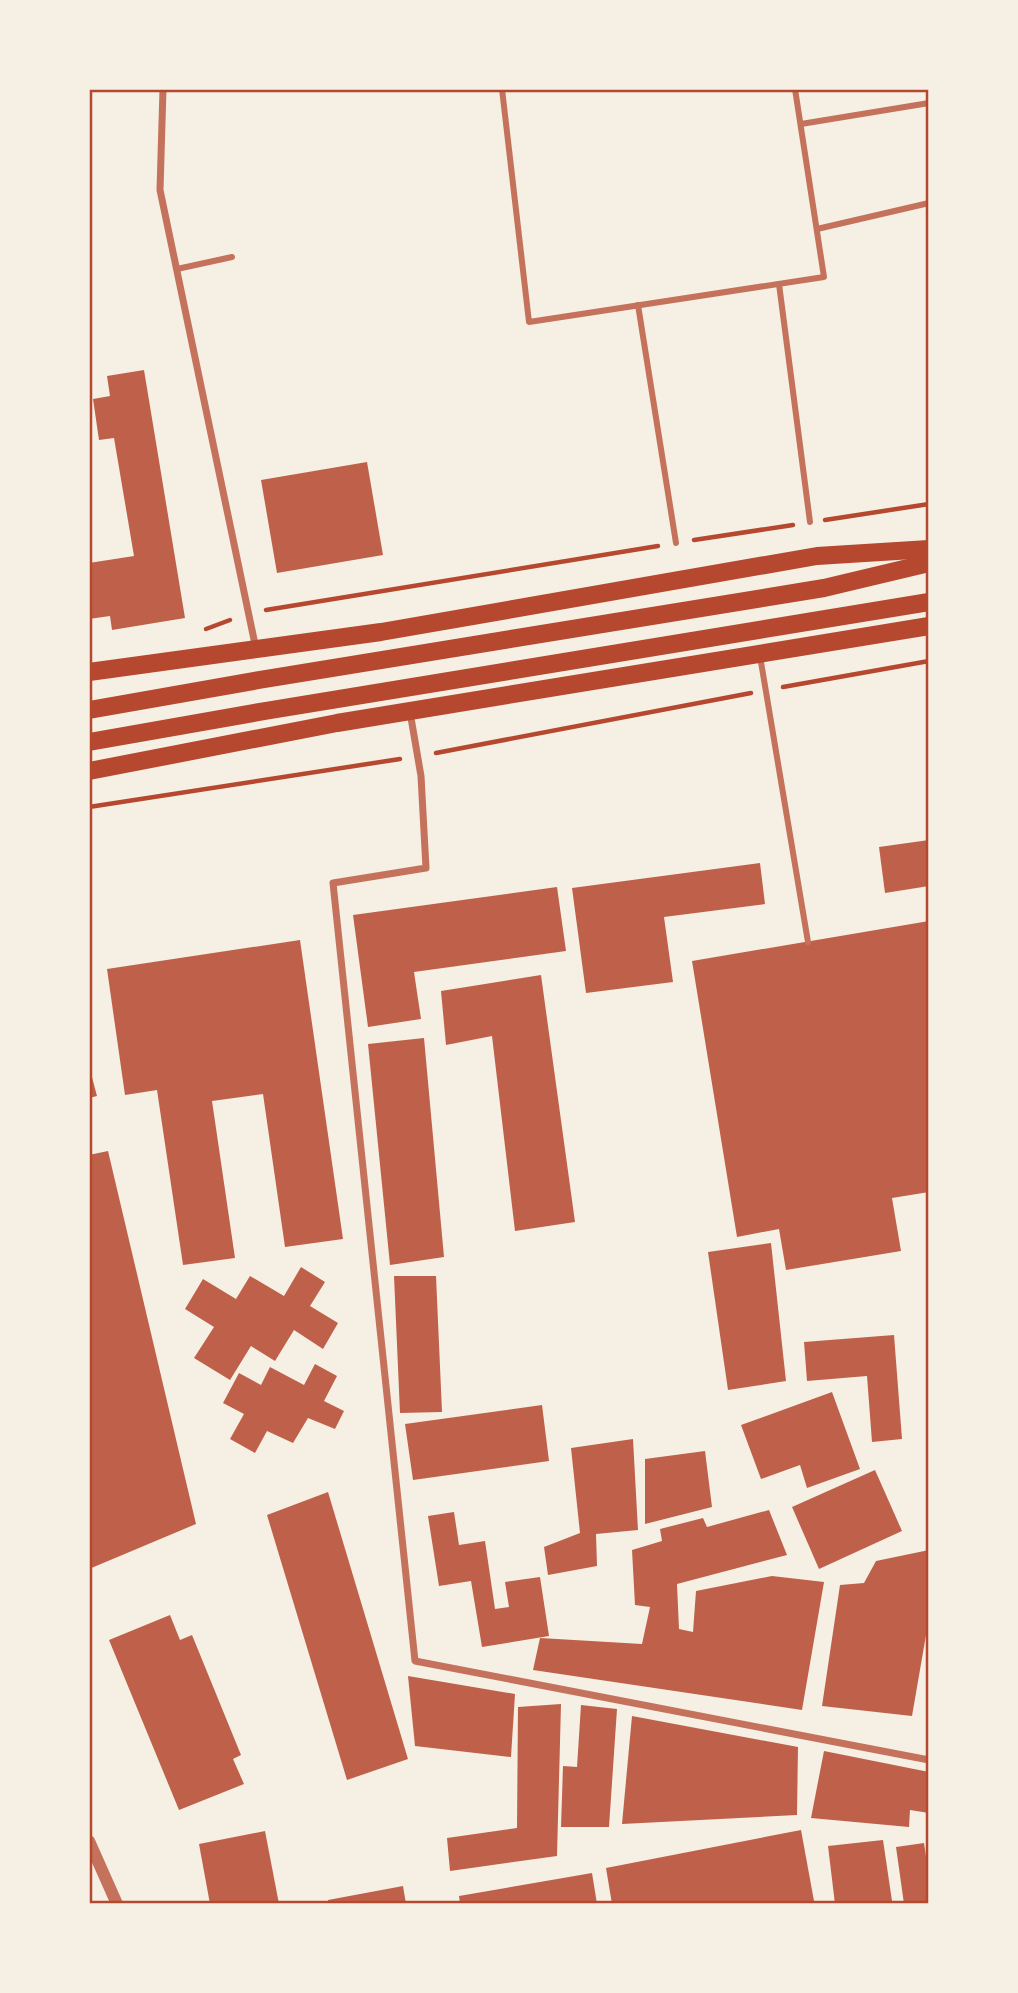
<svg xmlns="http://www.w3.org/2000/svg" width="1018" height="1993" viewBox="0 0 1018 1993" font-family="Figtree,sans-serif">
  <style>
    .building { fill: #bf614a }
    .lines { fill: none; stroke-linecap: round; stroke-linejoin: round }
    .path { stroke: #b5482f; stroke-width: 4.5 }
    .pedestrian { stroke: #c5725c; stroke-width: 6 }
    .minor { stroke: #c5725c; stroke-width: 7 }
    .tertiary { stroke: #c5725c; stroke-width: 12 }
    .primary { stroke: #b5482f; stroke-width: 18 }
    .neatline { fill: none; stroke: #b5482f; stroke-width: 2.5 }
  </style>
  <rect width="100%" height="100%" fill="#f6efe4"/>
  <g class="building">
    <path d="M144 370 185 618 112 630 110 616 89 619V563L134 556 114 438 99 440 93 399 110 396 107 376Z"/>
    <path d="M367 462 383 555 277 573 261 480Z"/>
    <path d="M929 840V886L885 893 879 847Z"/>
    <path d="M760 863 765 904 664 917 673 982 586 993 572 888Z"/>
    <path d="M557 887 566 951 414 972 421 1019 368 1027 353 915Z"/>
    <path d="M929 921V1192L892 1198 901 1251 786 1270 779 1229 737 1237 692 961Z"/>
    <path d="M300 940 343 1239 285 1247 263 1094 212 1101 235 1258 183 1265 157 1090 125 1095 107 969Z"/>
    <path d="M541 975 575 1222 515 1231 492 1036 446 1045 441 991Z"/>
    <path d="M424 1038 444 1257 390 1265 368 1044Z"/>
    <path d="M89 1066 97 1096 89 1098Z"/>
    <path d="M108 1151 196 1524 89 1569V1155Z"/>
    <path d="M771 1243 786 1381 728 1390 708 1252Z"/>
    <path d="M301 1267 325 1282 310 1306 338 1323 323 1349 294 1330 275 1361 251 1346 230 1380 194 1358 214 1327 185 1309 203 1279 236 1299 250 1276 284 1296Z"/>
    <path d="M394 1276H436L442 1412 400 1413Z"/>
    <path d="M894 1335 902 1439 872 1442 867 1376 807 1381 804 1342Z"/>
    <path d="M315 1364 337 1376 324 1401 344 1411 335 1429 308 1418 293 1443 267 1431 255 1453 230 1439 244 1414 223 1403 239 1373 261 1385 270 1367 304 1385Z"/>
    <path d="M832 1392 860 1469 807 1488 800 1465 761 1479 741 1425Z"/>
    <path d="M542 1405 549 1461 413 1480 405 1424Z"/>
    <path d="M633 1439 638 1530 596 1534 597 1566 548 1575 544 1547 580 1533 571 1448Z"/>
    <path d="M705 1451 712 1507 645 1524V1459Z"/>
    <path d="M875 1470 902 1531 819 1569 792 1507Z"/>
    <path d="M328 1492 408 1759 347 1780 267 1515Z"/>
    <path d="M769 1510 787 1555 677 1584 679 1629 693 1632 696 1591 772 1576 824 1582 802 1710 533 1670 540 1638 642 1644 650 1607 635 1605 632 1550 662 1541 660 1529 703 1518 707 1527Z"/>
    <path d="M454 1512 459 1545 485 1541 495 1609 509 1607 505 1582 540 1577 549 1636 482 1647 471 1581 439 1586 428 1516Z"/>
    <path d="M929 1550V1635H926L912 1716 822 1706 840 1585 864 1583 876 1561Z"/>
    <path d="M170 1615 180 1640 192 1635 241 1755 233 1759 244 1784 179 1810 109 1640Z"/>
    <path d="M408 1676 515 1694 511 1757 415 1746Z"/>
    <path d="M561 1704 557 1856 450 1871 447 1838 517 1828 518 1707Z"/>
    <path d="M581 1705 617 1709 609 1827H561L563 1766 577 1767Z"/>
    <path d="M632 1716 798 1747 797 1815 622 1824Z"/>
    <path d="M824 1751 929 1772V1813L910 1810 909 1827 811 1818Z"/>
    <path d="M801 1830 814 1901 800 1904H612L606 1868Z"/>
    <path d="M265 1831 279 1904H210L199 1844Z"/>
    <path d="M883 1840 892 1901 835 1904 828 1846Z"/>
    <path d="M924 1843 929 1877V1902L904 1904 896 1847Z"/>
    <path d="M592 1873 597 1904H460L459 1896Z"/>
    <path d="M403 1886 406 1904H328V1900Z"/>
  </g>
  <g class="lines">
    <g class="path">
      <path d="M825 520 929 504"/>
      <path d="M694 540 793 525"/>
      <path d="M266 610 658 546"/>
      <path d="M206 629 230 620"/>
      <path d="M783 687 929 661"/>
      <path d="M436 753 751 693"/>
      <path d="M89 807 400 759"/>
    </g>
    <g class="pedestrian">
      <path d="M502 89 529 322 824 277 795 89"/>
      <path d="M801 124 929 103"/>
      <path d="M817 229 929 203"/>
      <path d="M177 269 232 257"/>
      <path d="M779 284 810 522"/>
      <path d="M638 305 676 543"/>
      <path d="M760 656 808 942"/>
    </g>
    <g class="minor">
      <path d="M163 89 160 190 256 649"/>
      <path d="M410 712 421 776 426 868 333 883 415 1661 929 1760"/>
    </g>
    <path class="tertiary" d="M89 1841 117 1904"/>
    <g class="primary">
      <path d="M89 672 381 632 817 556 929 549"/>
      <path d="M89 710 259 680 824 588 929 563"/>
      <path d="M89 742 265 711 929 602"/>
      <path d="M89 771 337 723 929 626"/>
    </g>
  </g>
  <rect width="1018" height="1993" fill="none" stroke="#f6efe4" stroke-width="182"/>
  <rect x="91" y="91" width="836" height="1811" class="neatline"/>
</svg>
